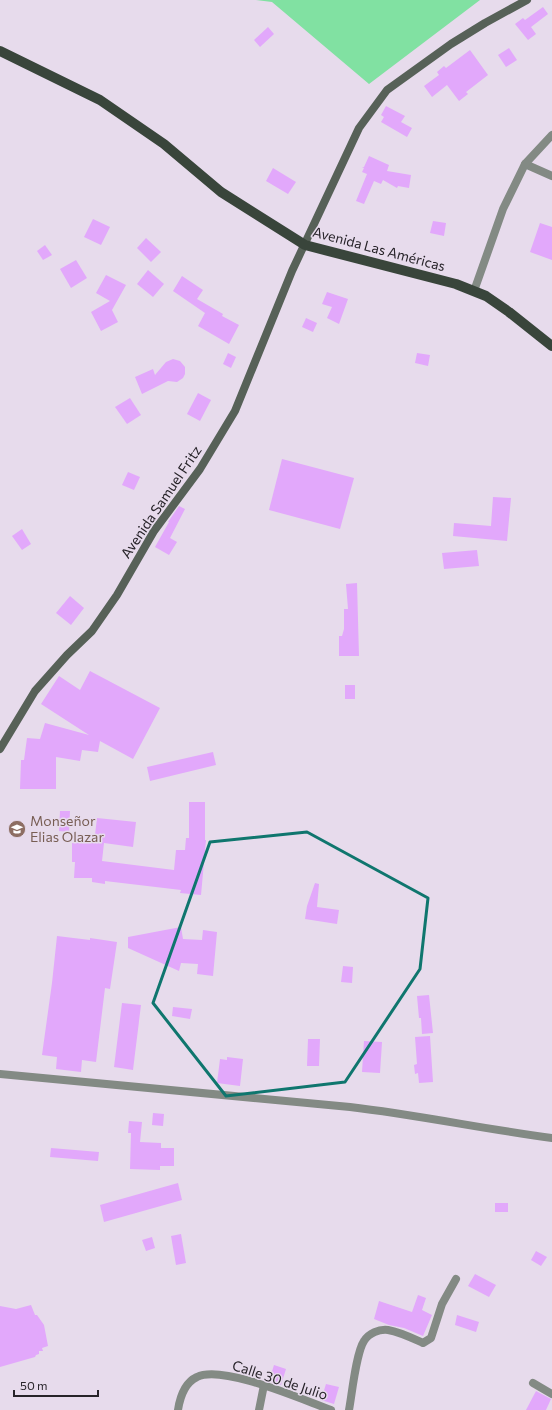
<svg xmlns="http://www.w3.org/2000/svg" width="552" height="1410" viewBox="0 0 552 1410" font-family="Commissioner,sans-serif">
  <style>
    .green { fill: #81e1a2 }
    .building { fill: #e2a8fb }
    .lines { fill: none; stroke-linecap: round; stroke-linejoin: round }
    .street { stroke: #838a84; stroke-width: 8 }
    .secondary { stroke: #576158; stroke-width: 8 }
    .primary { stroke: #39453b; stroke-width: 10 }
    .marked { fill: none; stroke: #0f766e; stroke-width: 3; stroke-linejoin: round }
    .labels { text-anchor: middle; stroke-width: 3; stroke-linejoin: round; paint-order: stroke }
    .street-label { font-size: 14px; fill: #272329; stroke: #e7dbec }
    .education-label { font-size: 14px; fill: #785e54; stroke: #e7dbec; text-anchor: start }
  </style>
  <rect width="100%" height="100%" fill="#e7dbec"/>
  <path class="green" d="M256 0H480L369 84 272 2Z"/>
  <g class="building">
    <path d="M543 7 548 14 531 27 536 34 528 40 515 24 523 18 525 20Z"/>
    <path d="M268 27 274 34 260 47 254 40Z"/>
    <path d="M509 48 517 60 506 67 498 55Z"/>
    <path d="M470 50 488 75 466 92 468 94 459 101 447 85 432 97 424 86 439 75 437 72 444 66 446 68Z"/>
    <path d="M386 106 405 116 401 122 412 128 407 137 381 122 384 117 381 115Z"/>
    <path d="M369 156 389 165 387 171 411 175 409 188 398 186 397 188 383 180 381 184 374 181 364 204 356 201 367 174 362 172 364 168 362 167H364Z"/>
    <path d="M273 168 296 182 288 194 266 181Z"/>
    <path d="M93 219 110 227 101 245 84 237Z"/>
    <path d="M433 221 446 223 444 236 430 233Z"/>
    <path d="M540 223 552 227V260L530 252Z"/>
    <path d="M146 238 161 252 151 262 137 248Z"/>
    <path d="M45 245 52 255 43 260 37 251Z"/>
    <path d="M76 260 87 278 71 288 60 269Z"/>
    <path d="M148 270 164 284 153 297 137 284Z"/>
    <path d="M106 275 126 285 112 310 118 322 101 331 91 312 110 301 96 293Z"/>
    <path d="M182 276 203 290 197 299 223 314 222 316 239 325 229 344 198 326 205 313 173 291Z"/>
    <path d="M327 292 348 299 339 324 327 318 332 307 322 304Z"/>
    <path d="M306 318 317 323 313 332 302 327Z"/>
    <path d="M228 353 236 357 231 368 223 364Z"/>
    <path d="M417 353 430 355 428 366 415 363Z"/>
    <path d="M173 359 180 361 185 367V374L183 378 177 382 168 381 142 394 135 377 153 369 155 375 166 362Z"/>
    <path d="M198 393 211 400 200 421 187 414Z"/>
    <path d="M130 398 141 415 127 424 115 407Z"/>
    <path d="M282 459 354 478 340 529 269 510Z"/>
    <path d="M128 472 140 477 134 490 122 485Z"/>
    <path d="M493 497 511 498 507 541 453 536 454 523 491 526Z"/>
    <path d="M179 506 185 509 170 538 177 542 169 555 155 547 169 522H168Z"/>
    <path d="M22 529 31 544 22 550 12 536Z"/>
    <path d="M477 550 479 566 444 569 442 553Z"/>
    <path d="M357 583 359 656H339V636H342L344 629V609H348L346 584Z"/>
    <path d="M70 596 84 608 71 625 56 613Z"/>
    <path d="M90 671 160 708 133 759 100 741 98 752 82 750 80 761 56 757V789H20L21 760H24L27 738 40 739 45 723 89 735 41 704 59 676 80 690Z"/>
    <rect x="345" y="685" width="10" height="14"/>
    <path d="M213 752 216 765 150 781 147 767Z"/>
    <path d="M189 802H205V840H206L201 895 180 893 181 890 105 881V884L92 882V878H74L75 862H72V843H94L97 818 136 822 133 847 104 843 102 861 174 870 176 850H185L186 838H189Z"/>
    <path d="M60 811H70L69 832 59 831Z"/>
    <path d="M315 883 319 884 317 907 339 910 337 924 305 919 307 906Z"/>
    <path d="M181 927 183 939 202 940 203 930 217 932 213 976 197 974 198 964 181 963 179 971 128 948V937Z"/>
    <path d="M57 936 90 940V938L117 942 110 989 105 988 96 1062 82 1060 81 1072 56 1069 57 1057 42 1055 52 983Z"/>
    <path d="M343 966 353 967 352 983 341 982Z"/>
    <path d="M429 995 433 1033 422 1034 421 1018H419L417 996Z"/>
    <path d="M122 1003 141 1005 133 1070 114 1067Z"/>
    <path d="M173 1007 192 1009 190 1019 172 1016Z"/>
    <path d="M430 1036 433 1082 419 1083 418 1073 415 1074 414 1065 417 1064 415 1037Z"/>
    <path d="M308 1039H320L319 1066H307Z"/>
    <path d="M364 1041 382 1042 380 1073 362 1072Z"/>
    <path d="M227 1057 243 1059 240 1086 217 1083 220 1059 227 1060Z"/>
    <path d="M153 1113 164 1114 163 1126 152 1125Z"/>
    <path d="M129 1121 142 1122 140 1142 161 1143V1148H174V1166H160V1170L130 1169 131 1133H128Z"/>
    <path d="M51 1148 99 1152 98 1161 50 1157Z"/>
    <path d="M178 1183 182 1200 104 1222 100 1205Z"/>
    <rect x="495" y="1203" width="13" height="9"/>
    <path d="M181 1234 186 1263 176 1265 171 1236Z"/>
    <path d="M152 1237 155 1248 146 1251 142 1240Z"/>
    <path d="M536 1251 547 1257 541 1266 531 1260Z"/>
    <path d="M475 1274 496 1285 489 1297 468 1286Z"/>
    <path d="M418 1295 426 1298 422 1310 432 1315 423 1336 404 1328 389 1325 374 1319 379 1301 412 1312Z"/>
    <path d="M31 1305 35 1315H37L44 1325 48 1346 42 1348 43 1351H39V1354L36 1355 35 1357 0 1367V1306L16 1309Z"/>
    <path d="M457 1315 479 1322 476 1332 455 1325Z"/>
    <path d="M274 1365 286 1369 281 1385 269 1381Z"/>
    <path d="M326 1384 339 1387 334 1404 321 1400Z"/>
    <path d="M536 1391 551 1399 546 1410H526Z"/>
  </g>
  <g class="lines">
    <g class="street">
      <path d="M525 164 552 176"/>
      <path d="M474 291 503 209 525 164 552 135"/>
      <path d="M0 1074 350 1107C418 1115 484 1129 552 1138"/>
      <path d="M533 1383 552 1394"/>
      <path d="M178 1410C180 1397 184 1383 197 1377 222 1364 303 1400 331 1410"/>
      <path d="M259 1410 264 1385"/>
      <path d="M349 1410C352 1394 356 1353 364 1341 369 1333 379 1329 388 1330 400 1332 412 1338 423 1343L431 1338 442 1304 456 1279"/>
    </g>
    <path class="secondary" d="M0 749 35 691 67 655 92 631 117 595 154 531 200 469 235 411 292 271 359 128 387 90 451 44 485 23 527 0"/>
    <path class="primary" d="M0 51 100 100 164 144 221 192 305 245 456 284 486 296 509 312 552 346"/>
  </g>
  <path class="marked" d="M307 832 428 898 420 969 345 1082 226 1096 153 1003 210 842Z"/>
  <defs>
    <symbol id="school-disc" viewBox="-11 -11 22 22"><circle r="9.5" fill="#8d6e63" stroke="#e7dbec"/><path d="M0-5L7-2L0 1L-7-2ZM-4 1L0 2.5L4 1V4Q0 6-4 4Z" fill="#fff"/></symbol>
  </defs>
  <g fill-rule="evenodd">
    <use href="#school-disc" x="7" y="819" width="20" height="20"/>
  </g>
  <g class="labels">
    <g class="street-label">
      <text transform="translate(379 249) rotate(15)" y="5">Avenida Las Américas</text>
      <text transform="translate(161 502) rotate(-56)" y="5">Avenida Samuel Fritz</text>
      <text transform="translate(280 1380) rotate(18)" y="5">Calle 30 de Julio</text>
    </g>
    <g class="education-label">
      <text x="30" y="826">Monseñor<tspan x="30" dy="16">Elias Olazar</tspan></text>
    </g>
  </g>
  <path d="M14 1390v6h84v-6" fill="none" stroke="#272329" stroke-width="2"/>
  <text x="20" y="1390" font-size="12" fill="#272329" stroke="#e7dbec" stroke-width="3" paint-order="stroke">50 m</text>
</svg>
